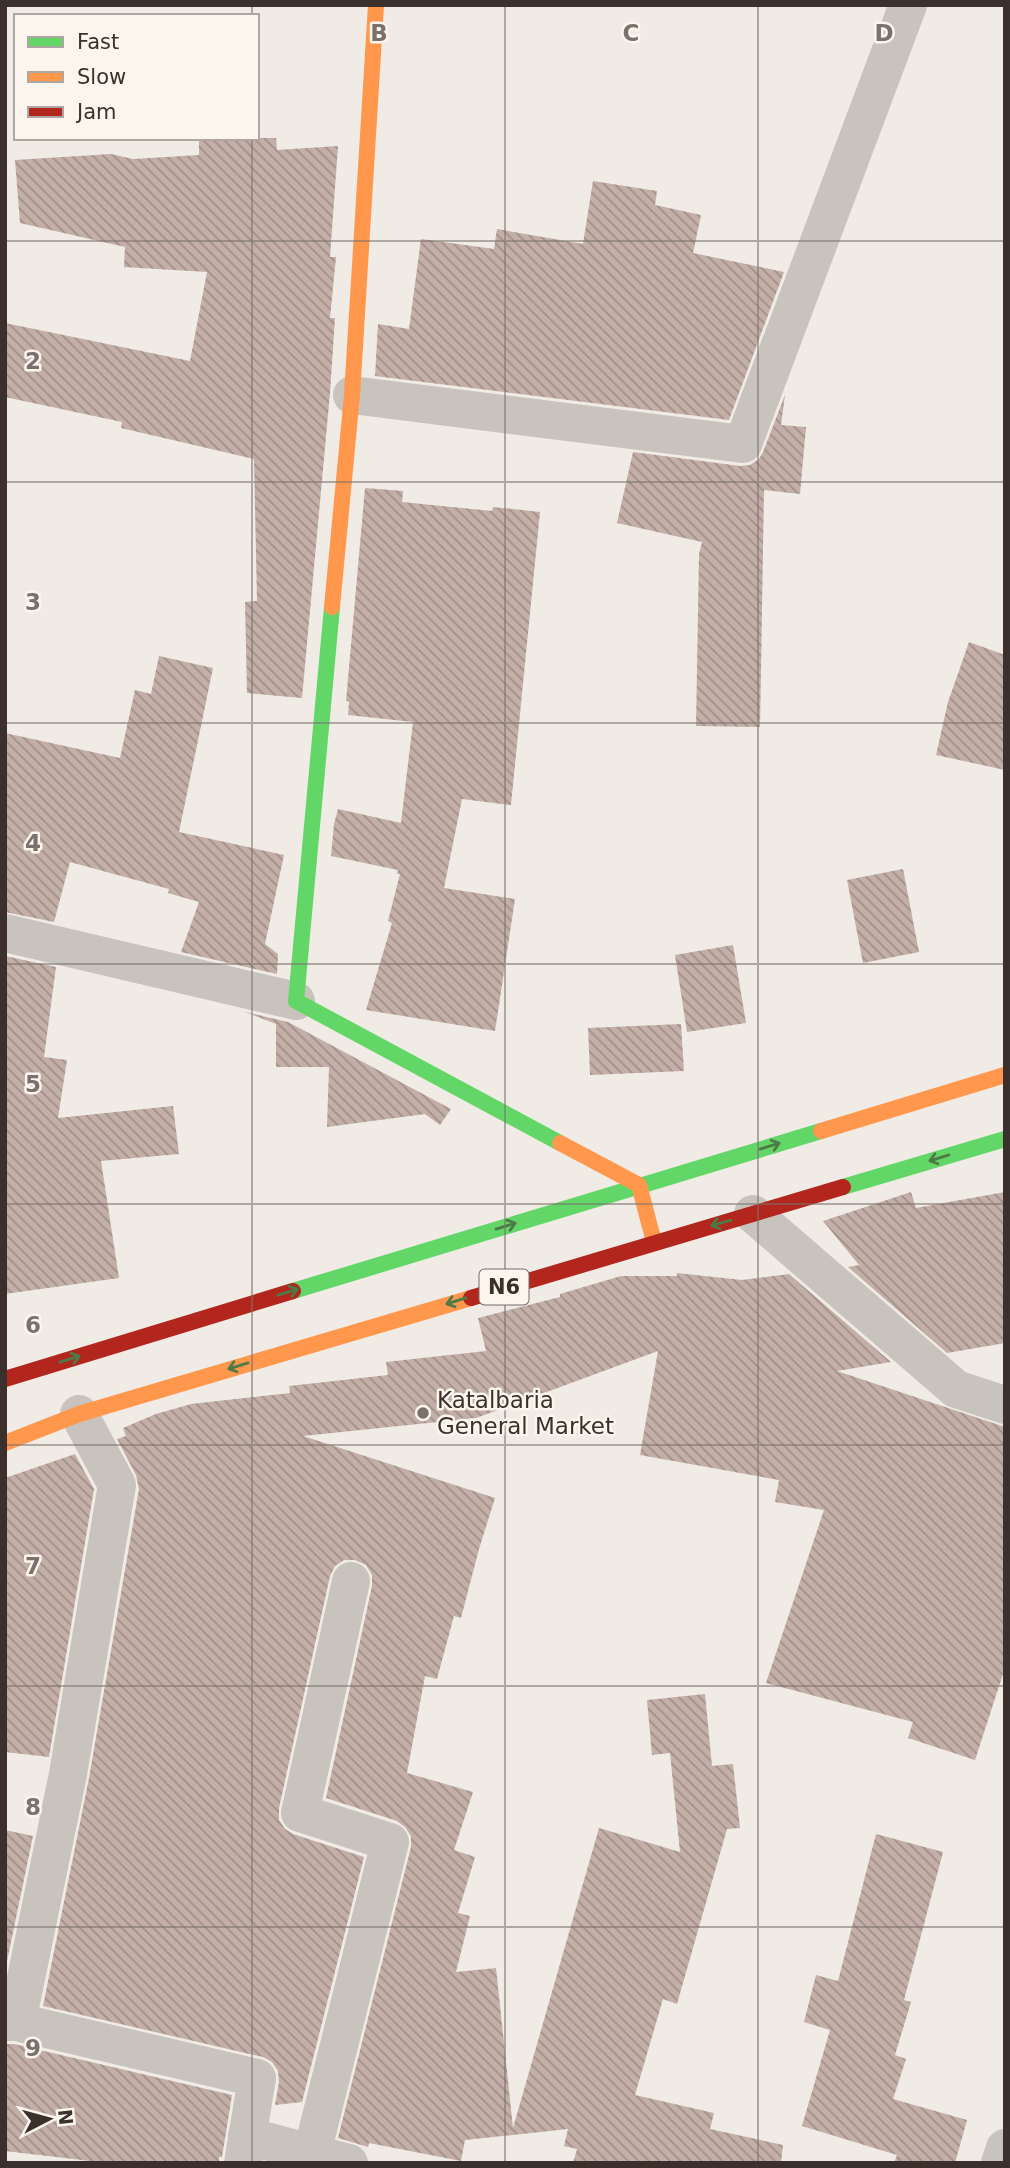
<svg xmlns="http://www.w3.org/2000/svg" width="1010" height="2168" viewBox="0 0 1010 2168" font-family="'DejaVu Sans',sans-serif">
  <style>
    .building { fill: url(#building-back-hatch) }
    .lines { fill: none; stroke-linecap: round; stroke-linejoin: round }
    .street { stroke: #c9c3be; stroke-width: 38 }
    .fast { stroke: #63d668; stroke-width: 16 }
    .slow { stroke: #ff974d; stroke-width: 16 }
    .jam { stroke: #b3261e; stroke-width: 16 }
    .oneway { stroke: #4d7b46 }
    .grid { fill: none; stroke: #7a716c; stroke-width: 2; stroke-opacity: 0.55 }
    .poi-dot { fill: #7a716c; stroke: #fbf5ee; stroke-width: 2.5 }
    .labels { text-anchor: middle; stroke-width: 5; stroke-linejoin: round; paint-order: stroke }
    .shield { fill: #fbf5ee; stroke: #756b66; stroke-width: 2 }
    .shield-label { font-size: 21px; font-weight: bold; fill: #3b302b }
    .poi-label { font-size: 23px; fill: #3b302b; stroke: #fbf5ee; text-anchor: start }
    .grid-label { font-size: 23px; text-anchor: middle; font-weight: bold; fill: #7a716c; stroke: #fbf5ee; stroke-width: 5; stroke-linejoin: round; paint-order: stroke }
  </style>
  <defs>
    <pattern id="building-back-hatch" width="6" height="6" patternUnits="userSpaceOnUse" patternTransform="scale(1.75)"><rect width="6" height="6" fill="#c3afa7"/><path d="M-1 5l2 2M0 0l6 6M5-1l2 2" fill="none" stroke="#a08f88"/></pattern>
  </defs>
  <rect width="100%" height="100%" fill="#f0ebe5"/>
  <g class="building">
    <path d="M199 138H276L277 150 338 146 330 257H336L330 318H335L330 393 302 698 247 693 245 602 257 601 254 459 121 428 122 422 5 397V323L190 361 207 272 124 267 125 247 20 223 15 160 111 154 133 159 199 155Z"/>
    <path d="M593 181 657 191 655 205 701 215 693 253 784 272 729 420 375 376 378 324 409 329 421 239 494 249 497 229 583 244Z"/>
    <path d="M785 395 781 425 806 427 800 494 764 490 760 727 696 726 699 554 702 542 617 523 633 452 740 466 750 465 759 459 763 452Z"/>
    <path d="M365 488 403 491 402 502 492 511 493 507 540 512 511 805 462 799 444 888 515 899 495 1031 366 1010 392 923 388 921 400 874H397L398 870 331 856 334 824 338 809 401 823 413 722 348 715 349 702 346 701Z"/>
    <path d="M969 642 1005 655V770L936 755 948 702Z"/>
    <path d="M159 656 213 668 179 832 284 855 265 944 278 954 277 974 181 952 199 902 168 893 169 889 70 862 54 922 5 912V733L120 758 135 690 151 694Z"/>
    <path d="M903 869 919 952 863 963 847 880Z"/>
    <path d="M733 945 746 1023 687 1032 675 955Z"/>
    <path d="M5 956 56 967 44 1057 67 1060 58 1118 173 1106 179 1154 101 1161 119 1278 5 1294Z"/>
    <path d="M245 1012 288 1022 451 1109 440 1125 425 1114 327 1127 329 1067H276V1024Z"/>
    <path d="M681 1024 684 1071 590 1075 588 1028Z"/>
    <path d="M911 1192 916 1208 1005 1192V1343L947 1353 848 1267 859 1265 823 1221Z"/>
    <path d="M677 1273 742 1280 789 1274 891 1362 837 1371 1005 1427V1668L975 1760 908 1738 913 1722 766 1683 824 1510 775 1502 779 1480 640 1455 658 1351 476 1418 303 1436 495 1498 479 1549 461 1618 454 1616 437 1679 425 1676 407 1773 473 1792 454 1850 475 1857 458 1913 470 1916 456 1972 496 1968 513 2128 599 1828 680 1852 670 1753 652 1755 647 1700 705 1694 712 1766 733 1764 740 1828 727 1829 677 2004 663 1999 635 2095 714 2113 710 2129 783 2145 781 2163H573L577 2149 564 2146 568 2129 465 2140 461 2161 369 2143 368 2147 338 2138 411 1847V1836L405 1827 397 1821 326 1798 372 1586V1575L366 1565 355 1560H344L335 1566 330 1576 279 1808V1820L285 1829 293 1834 364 1857 302 2102 275 2105 279 2082 278 2071 272 2062 263 2057 43 2006 89 1778 139 1489 136 1475 117 1439 126 1436 123 1428 156 1414 191 1404 290 1393 289 1386 388 1375 386 1362 486 1351 478 1318 560 1297V1294L621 1276H677Z"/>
    <path d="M75 1454 94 1489 49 1757 5 1752V1478Z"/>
    <path d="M5 1830 33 1836 5 1971Z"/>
    <path d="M876 1834 943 1852 904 2000 911 2002 895 2055 906 2059 893 2099 967 2120 955 2163H894L897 2155 802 2126 830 2030 804 2022 816 1975 838 1981Z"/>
    <path d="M5 2044H14L232 2095 222 2157H219V2163H107L5 2151Z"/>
  </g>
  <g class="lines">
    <g class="street">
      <path d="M352 395 743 444 908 5"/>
      <path d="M5 933 296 1001"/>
      <path d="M753 1214 956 1389 1005 1405"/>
      <path d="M5 2022H17L257 2078 243 2163"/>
      <path d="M17 2022 68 1774 117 1485 79 1414"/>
      <path d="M247 2136 349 2163"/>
      <path d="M312 2153 390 1842 300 1813 351 1581"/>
      <path d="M1000 2163 1005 2148"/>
    </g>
    <g class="fast">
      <path d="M332 607 296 1001 560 1143"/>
      <path d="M843 1187 1005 1139"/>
      <path d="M293 1291 821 1131"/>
    </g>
    <g class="slow">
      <path d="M332 607 352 395 376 5"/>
      <path d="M821 1131 1005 1075"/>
      <path d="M560 1143 639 1185 654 1242"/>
      <path d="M5 1443 79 1414 471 1298"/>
    </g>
    <g class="jam">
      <path d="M471 1298 843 1187"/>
      <path d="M5 1379 293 1291"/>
    </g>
  </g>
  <defs><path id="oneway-shaft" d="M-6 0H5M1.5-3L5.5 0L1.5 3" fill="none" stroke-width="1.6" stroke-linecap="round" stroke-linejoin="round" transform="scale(1.75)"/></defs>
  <g class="oneway">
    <use href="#oneway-shaft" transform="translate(770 1146) rotate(-17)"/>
    <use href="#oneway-shaft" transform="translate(939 1158) rotate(163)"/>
    <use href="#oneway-shaft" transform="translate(721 1223) rotate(164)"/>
    <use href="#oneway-shaft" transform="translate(506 1226) rotate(-17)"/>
    <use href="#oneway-shaft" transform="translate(288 1292) rotate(-17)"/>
    <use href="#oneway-shaft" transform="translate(456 1301) rotate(163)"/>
    <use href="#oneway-shaft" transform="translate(70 1359) rotate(-17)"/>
    <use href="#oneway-shaft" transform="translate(238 1366) rotate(163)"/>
  </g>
  <path class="grid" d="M252 5V16M505 5V2163M758 5V2163M252 138V2163M5 241H1005M5 482H1005M5 723H1005M5 964H1005M5 1204H1005M5 1445H1005M5 1686H1005M5 1927H1005"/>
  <circle class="poi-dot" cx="423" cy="1413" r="7"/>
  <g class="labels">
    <rect class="shield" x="479.5" y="1269.5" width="49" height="35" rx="5"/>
    <g class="shield-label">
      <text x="504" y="1294">N6</text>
    </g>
    <g class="poi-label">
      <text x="437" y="1408">Katalbaria<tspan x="437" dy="26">General Market</tspan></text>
    </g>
  </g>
  <g class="grid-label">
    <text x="379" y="41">B</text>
    <text x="631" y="41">C</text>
    <text x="884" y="41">D</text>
    <text x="33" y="369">2</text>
    <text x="33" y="610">3</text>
    <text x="33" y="851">4</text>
    <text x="33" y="1092">5</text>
    <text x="33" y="1333">6</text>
    <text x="33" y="1574">7</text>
    <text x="33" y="1815">8</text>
    <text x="33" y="2056">9</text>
  </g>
  <rect width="1010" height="2168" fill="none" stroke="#3b302b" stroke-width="14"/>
  <rect x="14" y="14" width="245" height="126" fill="#fbf5ee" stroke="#aea6a0" stroke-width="2"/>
  <rect x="28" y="37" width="35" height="10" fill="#63d668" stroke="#aea6a0" stroke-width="2"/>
  <text x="77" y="49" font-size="21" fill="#3b302b">Fast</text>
  <rect x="28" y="72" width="35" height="10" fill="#ff974d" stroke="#aea6a0" stroke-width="2"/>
  <text x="77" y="84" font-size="21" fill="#3b302b">Slow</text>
  <rect x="28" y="107" width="35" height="10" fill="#b3261e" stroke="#aea6a0" stroke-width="2"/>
  <text x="77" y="119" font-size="21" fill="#3b302b">Jam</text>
  <g transform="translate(49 2119) rotate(84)" stroke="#fbf5ee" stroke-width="5" paint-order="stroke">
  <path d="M0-5L12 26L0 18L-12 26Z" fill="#3b302b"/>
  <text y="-10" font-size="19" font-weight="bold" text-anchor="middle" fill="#3b302b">N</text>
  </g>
</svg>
